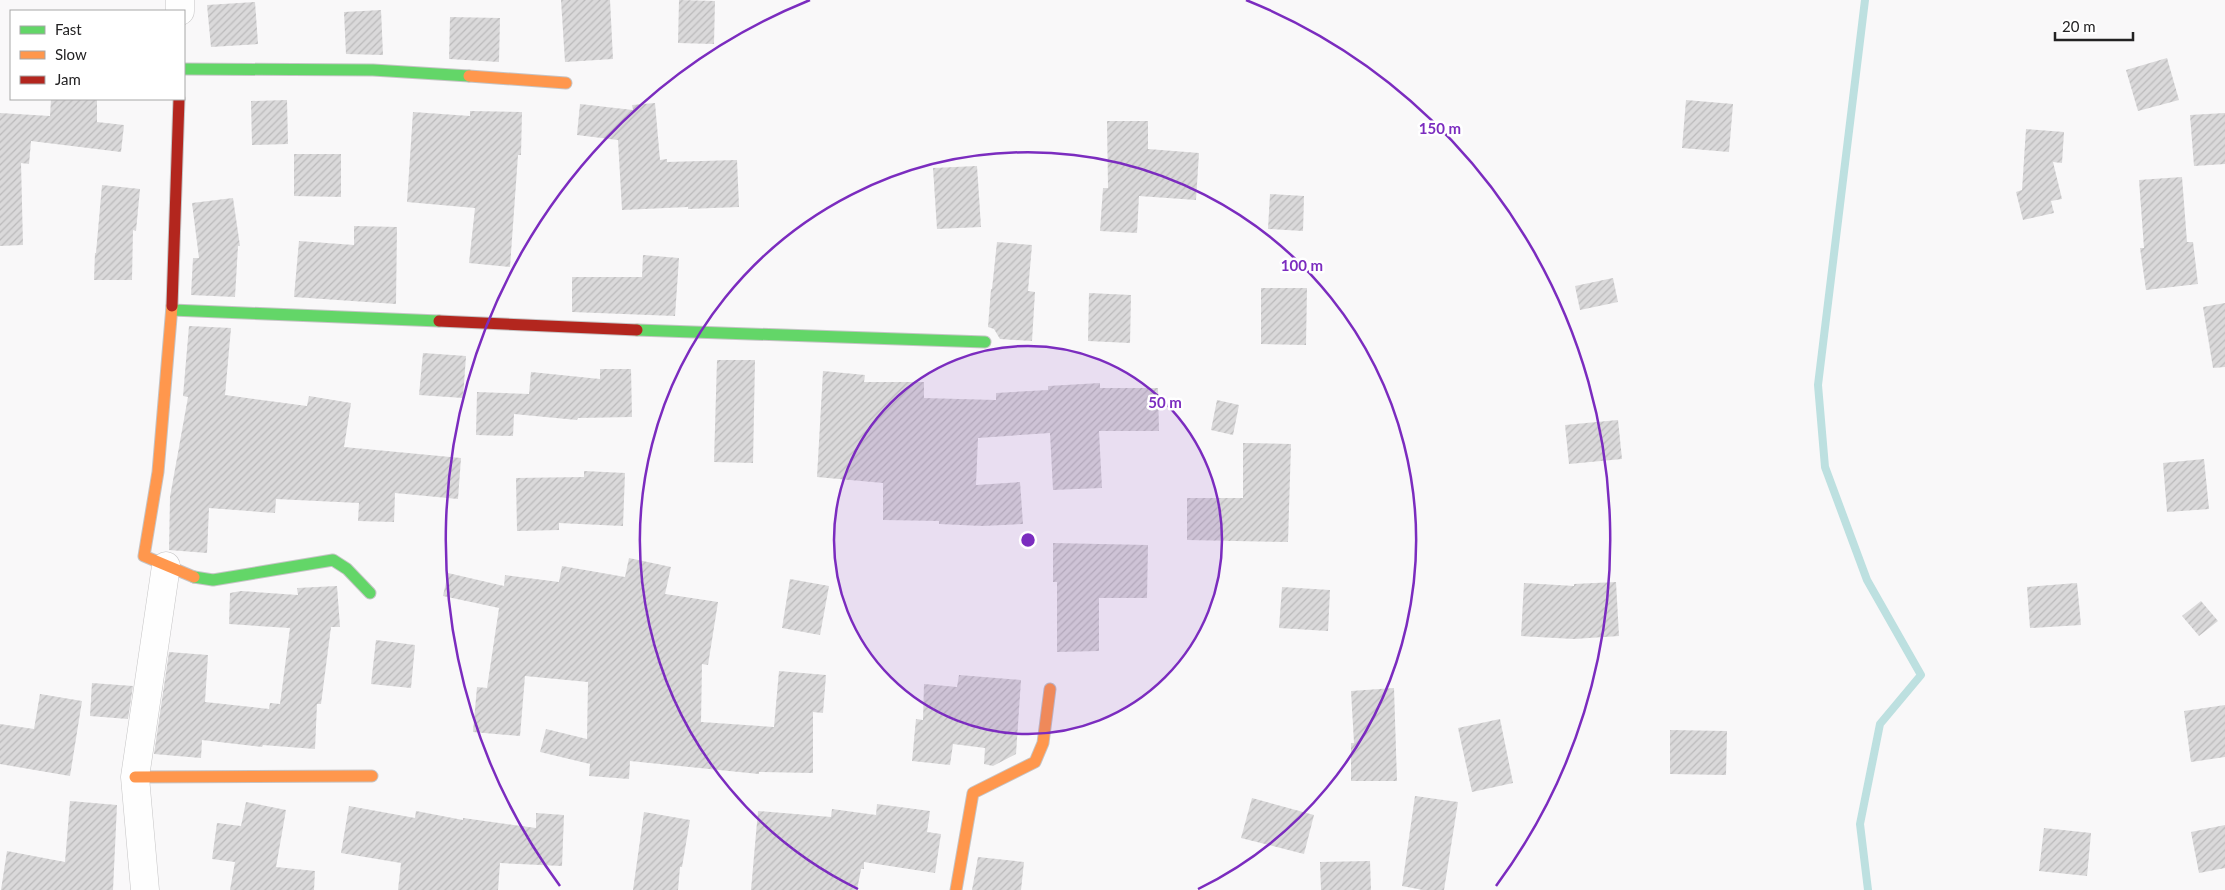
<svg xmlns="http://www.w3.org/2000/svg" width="2225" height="890" viewBox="0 0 2225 890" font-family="Lato,sans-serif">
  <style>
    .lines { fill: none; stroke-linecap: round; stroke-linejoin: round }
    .stream { stroke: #bde0e0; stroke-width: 8 }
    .building { fill: url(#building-hatch) }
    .street-casing { stroke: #c5c4c5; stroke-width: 29 }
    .fast-casing { stroke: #c5c4c5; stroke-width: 13 }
    .slow-casing { stroke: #c5c4c5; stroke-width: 13 }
    .jam-casing { stroke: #c5c4c5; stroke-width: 13 }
    .street { stroke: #fefefe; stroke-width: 28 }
    .fast { stroke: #63d668; stroke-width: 11 }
    .slow { stroke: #ff974d; stroke-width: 11 }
    .jam { stroke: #b3261e; stroke-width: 11 }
    .ring { fill: none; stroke: #7b2cbf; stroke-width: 2.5 }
    .centre { fill: #7b2cbf; stroke: #fff; stroke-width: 2.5 }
    .ring-label { font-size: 15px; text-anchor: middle; font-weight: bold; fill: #7b2cbf; stroke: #fff; stroke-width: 5; stroke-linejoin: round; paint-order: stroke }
  </style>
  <defs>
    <pattern id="building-hatch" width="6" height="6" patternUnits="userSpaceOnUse" patternTransform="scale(1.25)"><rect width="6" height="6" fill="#dad9da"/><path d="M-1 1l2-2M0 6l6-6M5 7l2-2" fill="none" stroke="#bbbabb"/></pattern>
  </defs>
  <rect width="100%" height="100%" fill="#f9f8f9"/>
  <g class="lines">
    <path class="stream" d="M1865 0 1818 385 1825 467 1867 580 1921 675 1880 724 1860 824 1868 890"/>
  </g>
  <g class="building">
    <path d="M561 0H610L613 59 565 62Z"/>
    <path d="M679 0 715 1 714 44 678 43Z"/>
    <path d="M255 2 258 44 211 47 207 5Z"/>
    <path d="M381 10 383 55 346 54 344 12Z"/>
    <path d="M450 17 500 18 499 62 449 59Z"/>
    <path d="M2167 58 2179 100 2138 111 2126 70Z"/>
    <path d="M51 99H97V122L124 125 121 152 31 141 29 164 21 163 23 245 0 246V113L50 116Z"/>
    <path d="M287 100 288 144 252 145 251 101Z"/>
    <path d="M1686 100 1733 104 1729 152 1682 148Z"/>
    <path d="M655 103 660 160 667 159V162L737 160 739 207 688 209V207L622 210 618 140 577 135 580 104 633 110 632 105Z"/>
    <path d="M470 111 522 112 521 155H518L510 267 469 263 475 208 407 202 413 112 470 116Z"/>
    <path d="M2225 113V164L2194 166 2190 115Z"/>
    <path d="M1107 121H1148V149L1199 153 1196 200 1139 196 1137 233 1100 231 1103 188H1108Z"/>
    <path d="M2026 129 2064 132 2062 163 2053 162 2062 199 2051 201 2054 213 2023 220 2016 192 2022 190Z"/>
    <path d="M294 154H341V197L294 196Z"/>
    <path d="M977 166 981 227 937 229 933 168Z"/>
    <path d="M2182 177 2187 242H2193L2198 284 2146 290 2140 248H2144L2139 180Z"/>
    <path d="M102 185 140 189 136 231 133 230 132 280H94L95 253H96Z"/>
    <path d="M1270 194 1304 196 1303 231 1268 229Z"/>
    <path d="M233 198 240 246H238L235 297 191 295 193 258H199L192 203Z"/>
    <path d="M354 226 397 227 396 304 294 297 299 241 354 245Z"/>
    <path d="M997 242 1032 245 1028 291 1035 292 1032 341 1000 339 994 329 988 327 991 289H992Z"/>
    <path d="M643 255 679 258 675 316 572 312V277H642Z"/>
    <path d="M1613 278 1618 302 1580 310 1575 286Z"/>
    <path d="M1261 288H1307L1306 345 1261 344Z"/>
    <path d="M1089 293 1131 295 1130 343 1088 341Z"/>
    <path d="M2225 303V367L2213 368 2203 307Z"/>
    <path d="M189 326 231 328 225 395 307 406 309 396 351 403 344 447 461 458 458 499 395 493 394 522 358 521 359 503 276 499 275 513 209 508 207 553 169 550 170 497 188 397 183 396Z"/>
    <path d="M423 353 466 356 463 398 419 395Z"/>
    <path d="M717 360H755L753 463 714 462Z"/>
    <path d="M600 369H631L632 417 578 418 577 420 514 414 513 436 476 435 477 392 529 394 531 372 600 379Z"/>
    <path d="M823 371 865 375 864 382H924V398L996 400V393L1048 390V386L1100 383V388H1158L1159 431H1099L1102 488 1053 490 1050 433 978 438 976 485 1020 482 1023 524 983 526 939 524V521L883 520V483L817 477Z"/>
    <path d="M1217 400 1239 405 1233 435 1211 430Z"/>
    <path d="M1618 420 1622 459 1569 464 1565 425Z"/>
    <path d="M1243 443 1291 444 1288 542 1187 540V498H1243Z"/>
    <path d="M2204 459 2209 509 2167 512 2163 463Z"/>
    <path d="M584 471 625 473 623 526 559 523V530L517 531 516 478 584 477Z"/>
    <path d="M1053 543 1148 545 1147 598H1099V651L1057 652V582H1053Z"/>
    <path d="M629 558 671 567 665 594 718 602 708 665 702 664 701 722 774 727 779 671 826 675 823 713 813 712V773L759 772V774L630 761 629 779 589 776 590 764 540 752 546 729 587 739 588 682 525 676 520 736 473 732 477 687 487 688 499 608 443 596 448 573 504 586 505 575 559 582 562 566 625 577Z"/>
    <path d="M790 579 829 586 820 635 782 628Z"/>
    <path d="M1616 582 1619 636 1574 639 1521 636 1524 583 1574 586V584Z"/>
    <path d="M2077 583 2081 625 2030 628 2027 587Z"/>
    <path d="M337 586 340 627H331L321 704H317L315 749 263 745 262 747 202 740 201 758 154 754 169 652 208 655 205 702 269 709 270 703 280 704 290 628 229 624 230 593 241 591 298 595 297 588Z"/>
    <path d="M1282 587 1330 590 1328 631 1279 628Z"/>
    <path d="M2201 601 2218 621 2199 636 2182 616Z"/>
    <path d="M376 640 415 645 411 688 371 684Z"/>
    <path d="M959 675 1021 680 1016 754 993 766 984 764 985 748 953 744 950 765 912 761 916 719 923 720 924 684 957 687Z"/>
    <path d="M92 683 133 686 128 719 90 716Z"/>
    <path d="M1394 688 1397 781H1351V743H1354L1351 691Z"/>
    <path d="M40 694 82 701 70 776 0 764V724L34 729Z"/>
    <path d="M2225 705V757L2191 762 2184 711Z"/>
    <path d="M1500 719 1513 783 1472 792 1458 728Z"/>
    <path d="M1670 730 1727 731 1726 775 1670 774Z"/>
    <path d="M1415 796 1458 802 1444 890H1423L1402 886Z"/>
    <path d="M1252 798 1314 815 1304 854 1241 838Z"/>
    <path d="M70 801 117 805 113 890H1L7 851 65 862Z"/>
    <path d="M246 802 286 810 276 867 315 871 314 890H230L235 862 212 859 217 823 241 826Z"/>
    <path d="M877 804 930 811 927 832 941 834 935 873 864 862V869H861L857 890H751L758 811 831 817 832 809 876 815Z"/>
    <path d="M349 806 415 818 416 811 463 820V818L536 828V813L564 815 562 866 500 863 498 890H398L401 863 341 853Z"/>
    <path d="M644 812 690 820 682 867H680L678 890H633Z"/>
    <path d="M2225 825V868L2199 873 2191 832Z"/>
    <path d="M2044 828 2091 833 2087 876 2039 871Z"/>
    <path d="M978 857 1024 862 1021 890H972Z"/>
    <path d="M1370 861 1371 890H1321L1320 862Z"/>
  </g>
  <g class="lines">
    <defs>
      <g id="street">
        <path d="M180 0V11"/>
        <path d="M145 890 135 777 166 566"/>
      </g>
      <g id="fast">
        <path d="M184 69 373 70 469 76"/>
        <path d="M172 310 439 321"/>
        <path d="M637 330 985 342"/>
        <path d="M194 577 213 580 333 560 347 569 370 593"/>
      </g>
      <g id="slow">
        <path d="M469 76 566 83"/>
        <path d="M172 306 158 472 144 556 194 577"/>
        <path d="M135 777 372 776"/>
        <path d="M956 890 973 793 1035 762 1043 743 1050 689"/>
      </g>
      <g id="jam">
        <path d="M172 306 179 99"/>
        <path d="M439 321 637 330"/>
      </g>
    </defs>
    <use href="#street" class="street-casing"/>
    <use href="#fast" class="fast-casing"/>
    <use href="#slow" class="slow-casing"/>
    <use href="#jam" class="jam-casing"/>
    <use href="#street" class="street"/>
    <use href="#fast" class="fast"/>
    <use href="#slow" class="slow"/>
    <use href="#jam" class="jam"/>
  </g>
  <circle cx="1028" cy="540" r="194" fill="#7b2cbf" fill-opacity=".12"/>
  <g class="ring">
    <circle cx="1028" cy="540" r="194"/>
    <path d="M858 889A388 388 0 1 1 1198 889"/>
    <path d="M560 886A582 582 0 0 1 810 0M1246 0A582 582 0 0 1 1496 886"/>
  </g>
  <circle cx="1028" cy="540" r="8" class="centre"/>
  <g class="ring-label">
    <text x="1440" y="134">150 m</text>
    <text x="1302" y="271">100 m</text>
    <text x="1165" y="408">50 m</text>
  </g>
  <rect x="10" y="10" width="175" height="90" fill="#ffffff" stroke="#a7a7a7"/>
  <rect x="20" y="26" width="25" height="8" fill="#63d668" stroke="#a7a7a7"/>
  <text x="55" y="35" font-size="15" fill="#232223">Fast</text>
  <rect x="20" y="51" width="25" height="8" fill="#ff974d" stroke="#a7a7a7"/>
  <text x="55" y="60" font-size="15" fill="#232223">Slow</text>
  <rect x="20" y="76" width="25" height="8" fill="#b3261e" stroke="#a7a7a7"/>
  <text x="55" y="85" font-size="15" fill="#232223">Jam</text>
  <path d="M2055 32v8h78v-8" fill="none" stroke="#232223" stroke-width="2.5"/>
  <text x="2062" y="32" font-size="15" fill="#232223" stroke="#ffffff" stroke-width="4" paint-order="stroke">20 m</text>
</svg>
